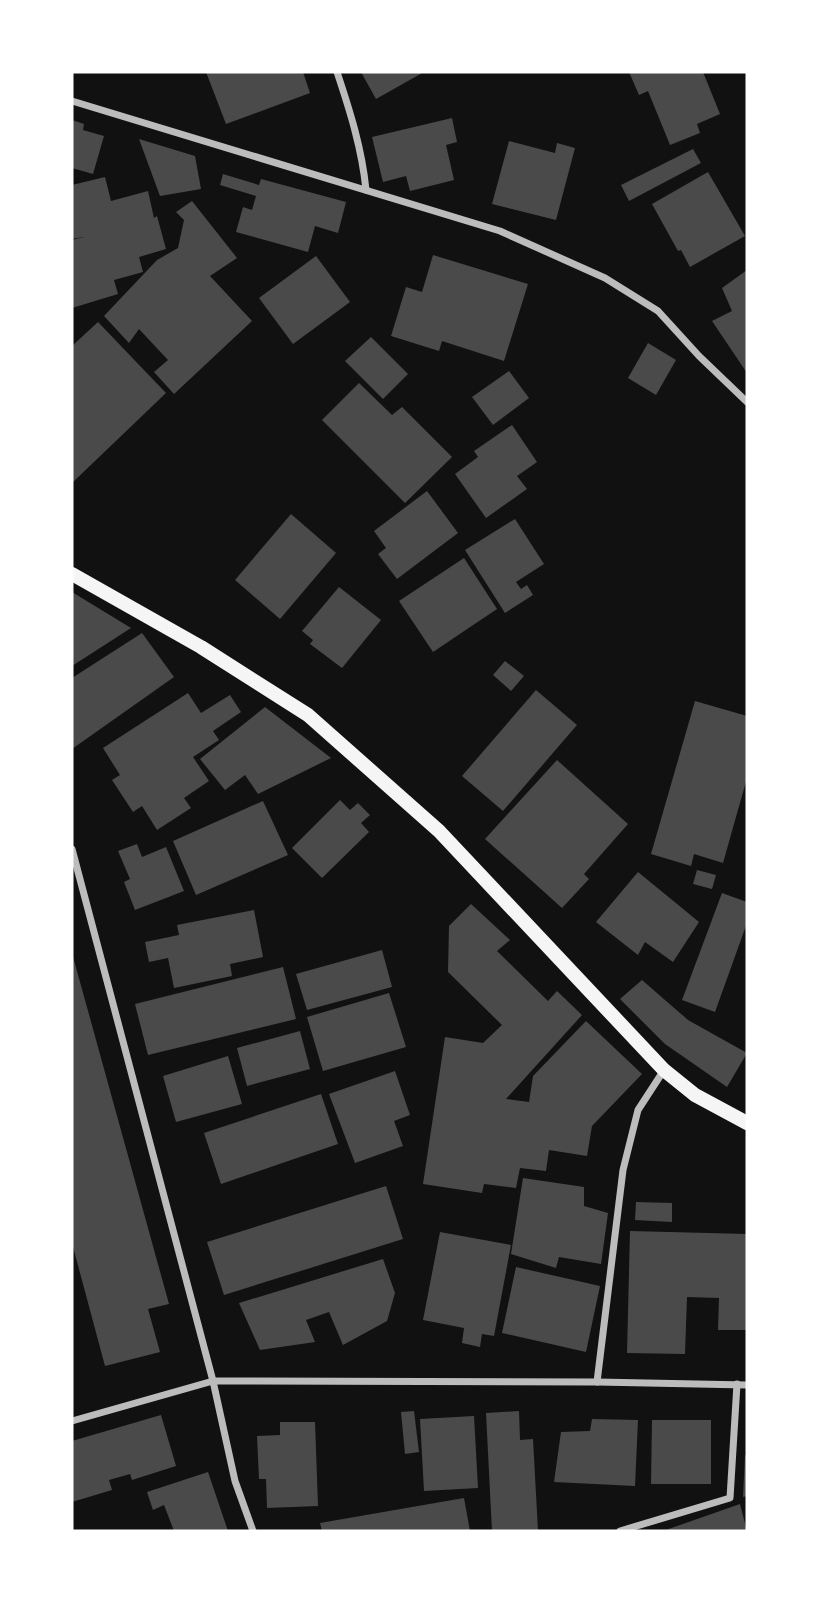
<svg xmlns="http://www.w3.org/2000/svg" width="819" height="1603" viewBox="0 0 819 1603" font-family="Commissioner,sans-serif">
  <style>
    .building { fill: #4a4a4a }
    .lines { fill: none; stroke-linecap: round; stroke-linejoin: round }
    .minor { stroke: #bcbcbc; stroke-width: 7 }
    .secondary { stroke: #f5f5f5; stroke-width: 14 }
  </style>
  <rect width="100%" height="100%" fill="#111"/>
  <g class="building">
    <path d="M206 72H303L310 93 226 124Z"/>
    <path d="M361 72H424L376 99Z"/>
    <path d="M629 72H703L720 114 697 124 700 133 670 145 648 91 639 95Z"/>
    <path d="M452 118 457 142 446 145 454 180 410 191 406 176 383 182 372 137Z"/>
    <path d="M72 120 84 124 83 130 104 136 93 174 72 168Z"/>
    <path d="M139 139 195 156 201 189 160 196Z"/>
    <path d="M509 141 555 153 557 143 575 148 556 220 492 204Z"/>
    <path d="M693 149 701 163 629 201 621 185Z"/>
    <path d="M708 172 745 236 690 267 681 250 678 251 652 204Z"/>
    <path d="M223 174 259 185 261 179 346 202 338 233 315 226 308 252 236 232 243 207 252 210 256 196 220 185Z"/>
    <path d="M105 177 111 201 148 191 154 218 157 216 166 249 139 257 143 272 114 280 118 294 72 308V240L84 237 72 239V185Z"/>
    <path d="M192 201 237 258 210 276 252 321 174 394 154 372 168 360 139 329 129 343 104 316 157 260 178 248 184 220 176 212Z"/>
    <path d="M433 255 528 284 504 361 442 341 439 351 391 336 406 287 422 292Z"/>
    <path d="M316 256 350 302 293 344 259 298Z"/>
    <path d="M747 270V373L712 321 732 311 722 288Z"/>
    <path d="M98 322 166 393 72 483V346Z"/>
    <path d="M371 337 408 374 383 399 345 361Z"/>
    <path d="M648 343 676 360 656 395 628 378Z"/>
    <path d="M509 371 529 398 493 425 472 397Z"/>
    <path d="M359 383 392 415 402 407 452 457 405 503 322 420Z"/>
    <path d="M512 425 537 462 517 476 527 489 486 518 455 474 478 457 474 451Z"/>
    <path d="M427 491 458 533 397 579 378 554 386 548 374 531Z"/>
    <path d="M291 514 336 553 280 619 235 580Z"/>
    <path d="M515 519 544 564 516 582 521 589 527 585 533 595 505 613 465 550Z"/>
    <path d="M464 558 497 609 433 652 399 601Z"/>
    <path d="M339 587 381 620 342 668 310 644 313 640 302 631Z"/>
    <path d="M72 592 131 628 72 666Z"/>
    <path d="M142 633 174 677 72 749V678Z"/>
    <path d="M505 661 524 676 511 691 493 675Z"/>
    <path d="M536 690 577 725 503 811 462 776Z"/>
    <path d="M188 693 201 713 230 695 241 712 213 731 219 740 193 757 209 781 184 798 191 808 157 830 142 806 133 812 112 780 120 775 103 748Z"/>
    <path d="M695 701 747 716V778L723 863 694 854 691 866 651 854Z"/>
    <path d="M265 707 331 758 258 794 245 775 225 790 200 759Z"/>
    <path d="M557 760 628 824 584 874 589 879 562 908 485 839Z"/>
    <path d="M340 800 350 810 358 803 370 815 361 823 369 832 322 878 292 848Z"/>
    <path d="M263 801 288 855 196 895 173 841Z"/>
    <path d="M137 844 142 857 166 847 184 891 135 910 124 882 130 879 118 851Z"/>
    <path d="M697 870 716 875 712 889 693 884Z"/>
    <path d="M638 872 699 922 673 962 645 942 638 955 596 922Z"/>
    <path d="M722 893 747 902V923L715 1012 682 1000Z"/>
    <path d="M471 904 510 940 497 951 548 1001 557 991 582 1015 506 1099 529 1102 533 1076 586 1021 642 1074 592 1126 587 1156 549 1150 546 1171 520 1168 516 1188 484 1184 482 1193 423 1184 445 1037 483 1043 502 1025 448 972 449 926Z"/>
    <path d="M254 910 263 957 230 964 232 976 174 988 168 958 149 962 145 942 179 935 177 925Z"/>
    <path d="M382 950 392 987 307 1010 296 974Z"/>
    <path d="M72 953 169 1304 148 1309 160 1352 105 1366 72 1243Z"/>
    <path d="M283 967 296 1019 148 1055 135 1004Z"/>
    <path d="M642 980 688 1020 747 1053 727 1087 665 1044 620 999Z"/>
    <path d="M389 993 406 1047 323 1071 307 1017Z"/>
    <path d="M300 1031 310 1069 247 1086 237 1048Z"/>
    <path d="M228 1056 242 1104 176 1122 163 1076Z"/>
    <path d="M395 1071 410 1115 394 1121 403 1146 355 1163 329 1094Z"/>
    <path d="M321 1094 338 1144 221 1184 204 1133Z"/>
    <path d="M523 1178 584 1187V1206L608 1213 601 1264 559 1257 556 1268 511 1254Z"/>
    <path d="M386 1186 403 1239 224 1295 207 1242Z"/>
    <path d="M636 1202 672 1203V1222L635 1220Z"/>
    <path d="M630 1231 747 1234V1330H718L719 1298 687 1297 685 1354 627 1353Z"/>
    <path d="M440 1232 511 1245 494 1336 482 1334 480 1347 462 1343 464 1328 423 1320Z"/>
    <path d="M383 1259 395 1293 387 1321 343 1345 329 1312 306 1320 315 1342 260 1350 239 1303Z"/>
    <path d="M516 1267 600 1286 586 1352 502 1333Z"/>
    <path d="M414 1411 419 1452 405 1454 401 1412Z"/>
    <path d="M519 1411 520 1440 533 1439 538 1531H492L486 1413Z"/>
    <path d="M161 1415 176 1466 132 1480 130 1474 109 1480 112 1490 72 1502V1441Z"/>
    <path d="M474 1416 478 1488 424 1491 420 1419Z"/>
    <path d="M592 1419 638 1420 635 1486 554 1482 561 1432 590 1431Z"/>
    <path d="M652 1420H711V1484H651Z"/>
    <path d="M280 1422H315L318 1506 267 1508 266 1479H259L257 1436 280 1435Z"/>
    <path d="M745 1455H747V1496L743 1497Z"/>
    <path d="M208 1472 228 1531H174L164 1505 153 1510 147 1492Z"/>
    <path d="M464 1498 470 1531H322L320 1523Z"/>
    <path d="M740 1504 747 1531H663Z"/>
  </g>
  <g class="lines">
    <g class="minor">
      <path d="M337 72C350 111 362 149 366 190"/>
      <path d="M72 101 500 231 605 278 658 311 699 356 747 402"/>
      <path d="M72 849 213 1381 235 1481 253 1531"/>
      <path d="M597 1382 623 1170 638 1110 664 1070"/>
      <path d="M72 1421 213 1381 597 1382 747 1385"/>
      <path d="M620 1531 730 1498 737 1384"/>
    </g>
    <path class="secondary" d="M72 574 201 647 308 715 439 831 664 1070 695 1095 747 1123"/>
  </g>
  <rect width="819" height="1603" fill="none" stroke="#ffffff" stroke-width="147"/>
</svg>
